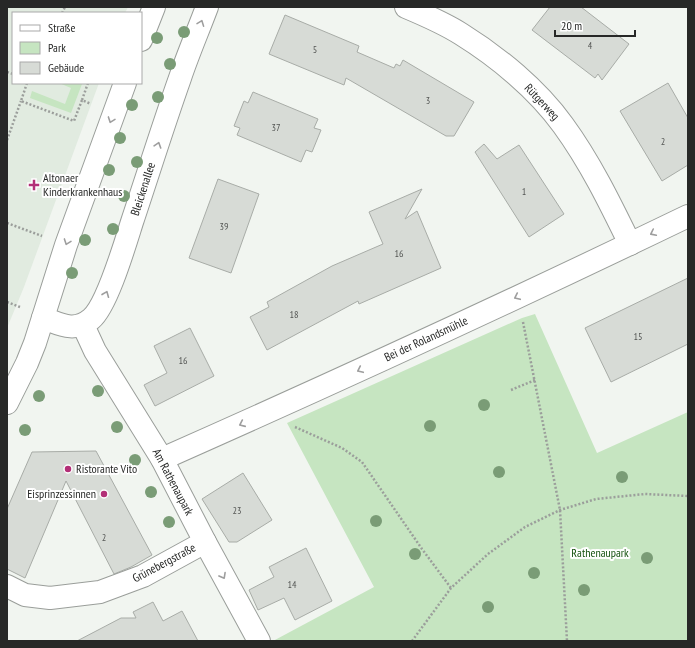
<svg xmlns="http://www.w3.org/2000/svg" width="695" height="648" viewBox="0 0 695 648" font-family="'PT Sans Narrow',sans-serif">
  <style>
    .built { fill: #e1ebe0 }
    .green { fill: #c6e5c1 }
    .building { fill: #d7dbd6; stroke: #a8aca7 }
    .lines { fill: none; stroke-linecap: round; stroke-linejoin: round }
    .minor-casing { stroke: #9a9e9a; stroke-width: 24 }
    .path { stroke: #9b9e9b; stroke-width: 2.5; stroke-dasharray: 2 2; stroke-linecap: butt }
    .minor { stroke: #fff; stroke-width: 22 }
    .tree { fill: #7a9c76 }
    .oneway { stroke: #9e9e9e }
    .poi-dot { fill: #b32f77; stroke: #fff; stroke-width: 1.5 }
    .labels { text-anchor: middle; stroke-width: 4; stroke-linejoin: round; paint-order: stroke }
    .number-label { font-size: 10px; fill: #535553 }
    .street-label { font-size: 12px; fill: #272827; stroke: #fff }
    .poi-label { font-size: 12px; fill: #272827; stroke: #fff; text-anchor: start }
    .park-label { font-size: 12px; fill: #185412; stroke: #fff }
  </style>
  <rect width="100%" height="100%" fill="#f1f5f0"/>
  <path class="built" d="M7 7H128L125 13H13V83H99L24 287 7 328Z"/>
  <g class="green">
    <path d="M59 83H78L82 84 71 113 30 98 32 91 65 104 71 88Z"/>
    <path d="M535 314 597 453 688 412V641H273L374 587 287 423 522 318Z"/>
  </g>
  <g class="building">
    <path d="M550 7H581L629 44 602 80 598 74 595 78 532 30Z"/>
    <path d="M285 15 359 46 357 52 394 68 396 64 400 66 403 60 474 102 454 136H446L346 78 344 85 269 54Z"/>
    <path d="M668 83 688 118V165L662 181 620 111Z"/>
    <path d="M253 92 318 119 314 128 321 130 312 152 306 150 301 162 237 135 240 128 234 126 244 101 248 103Z"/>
    <path d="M484 144 497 159 519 145 564 214 529 237 475 152Z"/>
    <path d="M218 179 259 194 231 273 189 258Z"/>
    <path d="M422 189 405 219 417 211 441 268 359 304 358 301 267 350 250 317 269 307 267 302 332 266 383 244 369 212Z"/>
    <path d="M688 278V344L611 382 585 328Z"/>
    <path d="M190 328 214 376 155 406 144 385 167 373 154 346Z"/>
    <path d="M96 451 152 555 131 567 114 574 66 481 25 578 7 569V509L32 452Z"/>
    <path d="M243 473 272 520 237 542H229L202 499Z"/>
    <path d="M306 548 332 601 295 620 284 598 258 610 249 590 274 577 269 567Z"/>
    <path d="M153 602 163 621 182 611 198 641H77L121 618H136L133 612Z"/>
  </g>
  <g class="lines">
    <defs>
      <g id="minor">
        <path d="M406 7C425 15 444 23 461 34 498 57 537 89 563 125 590 162 610 203 630 244"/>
        <path d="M141 40 154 7"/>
        <path d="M43 318C60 324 74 333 91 319 107 306 125 244 132 222 148 174 163 126 180 78 188 54 198 31 207 7"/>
        <path d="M83 325 95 351 162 459 205 542 259 641"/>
        <path d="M7 403 27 363 35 343 66 245 125 83"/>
        <path d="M162 459C338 381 514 300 688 216"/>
        <path d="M7 586 25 595 50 598 100 592 143 576 205 542"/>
      </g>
    </defs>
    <use href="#minor" class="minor-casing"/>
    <g class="path">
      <path d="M62 13 65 7"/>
      <path d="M7 72 13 74"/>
      <path d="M27 83 21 101 74 121 82 100"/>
      <path d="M88 83 82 100 91 104"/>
      <path d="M7 140 21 101"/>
      <path d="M7 223 42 236"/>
      <path d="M7 302 20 307"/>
      <path d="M523 322 560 510 567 641"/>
      <path d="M511 390 535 380"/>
      <path d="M295 427 342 448 362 462 422 549 451 588"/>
      <path d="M412 641 451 588 488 554 525 527 560 510 596 499 645 494 688 496"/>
    </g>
    <use href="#minor" class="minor"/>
  </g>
  <g class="tree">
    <circle cx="184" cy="32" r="6"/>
    <circle cx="157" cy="38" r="6"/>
    <circle cx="170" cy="64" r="6"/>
    <circle cx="158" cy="97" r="6"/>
    <circle cx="132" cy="105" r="6"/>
    <circle cx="120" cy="138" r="6"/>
    <circle cx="137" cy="162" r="6"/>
    <circle cx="109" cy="170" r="6"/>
    <circle cx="124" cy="196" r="6"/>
    <circle cx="113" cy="229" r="6"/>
    <circle cx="85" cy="240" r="6"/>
    <circle cx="72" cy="273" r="6"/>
    <circle cx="98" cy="391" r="6"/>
    <circle cx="39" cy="396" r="6"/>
    <circle cx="484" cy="405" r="6"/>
    <circle cx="430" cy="426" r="6"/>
    <circle cx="117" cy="427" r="6"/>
    <circle cx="25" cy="430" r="6"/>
    <circle cx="135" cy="460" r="6"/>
    <circle cx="499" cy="472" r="6"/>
    <circle cx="622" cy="477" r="6"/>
    <circle cx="151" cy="492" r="6"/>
    <circle cx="376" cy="521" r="6"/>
    <circle cx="169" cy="522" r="6"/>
    <circle cx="415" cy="554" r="6"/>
    <circle cx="647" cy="558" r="6"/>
    <circle cx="534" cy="573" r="6"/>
    <circle cx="584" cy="590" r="6"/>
    <circle cx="488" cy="607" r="6"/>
  </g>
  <defs><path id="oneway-chevron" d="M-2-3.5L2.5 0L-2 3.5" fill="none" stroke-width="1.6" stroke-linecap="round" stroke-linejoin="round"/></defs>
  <g class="oneway">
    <use href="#oneway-chevron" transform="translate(201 23) rotate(-69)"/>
    <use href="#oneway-chevron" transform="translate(111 120) rotate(110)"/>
    <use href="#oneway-chevron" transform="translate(158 145) rotate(-72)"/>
    <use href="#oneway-chevron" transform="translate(653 233) rotate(154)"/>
    <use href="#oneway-chevron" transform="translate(67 242) rotate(110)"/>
    <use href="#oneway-chevron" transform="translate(106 294) rotate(-68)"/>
    <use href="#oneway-chevron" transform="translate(517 297) rotate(155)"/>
    <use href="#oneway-chevron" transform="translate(360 370) rotate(155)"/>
    <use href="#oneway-chevron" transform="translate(242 424) rotate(156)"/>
    <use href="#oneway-chevron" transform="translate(223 576) rotate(61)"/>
  </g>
  <g class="poi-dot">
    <path d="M32 179h4v4h4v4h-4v4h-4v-4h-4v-4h4z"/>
    <circle cx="68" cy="469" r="4"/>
    <circle cx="104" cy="494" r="4"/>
  </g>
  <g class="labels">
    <g class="number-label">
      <text x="590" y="49">4</text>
      <text x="315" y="53">5</text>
      <text x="428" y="104">3</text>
      <text x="276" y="131">37</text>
      <text x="663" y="145">2</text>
      <text x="524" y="195">1</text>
      <text x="224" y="230">39</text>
      <text x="399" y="257">16</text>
      <text x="294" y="318">18</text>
      <text x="638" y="340">15</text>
      <text x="183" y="364">16</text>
      <text x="237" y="514">23</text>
      <text x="104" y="541">2</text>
      <text x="292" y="588">14</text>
    </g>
    <g class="street-label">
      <text transform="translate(542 102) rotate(47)" y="4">Rütgerweg</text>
      <text transform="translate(143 189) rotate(-72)" y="4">Bleickenallee</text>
      <text transform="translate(426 339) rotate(-25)" y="4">Bei der Rolandsmühle</text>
      <text transform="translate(173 482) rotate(62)" y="4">Am Rathenaupark</text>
      <text transform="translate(164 563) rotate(-28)" y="4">Grünebergstraße</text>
    </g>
    <g class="poi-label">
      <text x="43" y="182">Altonaer<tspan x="43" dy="14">Kinderkrankenhaus</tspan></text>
      <text x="76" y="473">Ristorante Vito</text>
      <text x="96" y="498" text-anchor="end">Eisprinzessinnen</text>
    </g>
    <g class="park-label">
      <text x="600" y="557">Rathenaupark</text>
    </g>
  </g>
  <rect width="695" height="648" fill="none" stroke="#272827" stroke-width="16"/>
  <rect x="12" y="12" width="130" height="72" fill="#ffffff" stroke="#a9a9a9"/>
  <rect x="20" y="25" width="20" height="6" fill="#ffffff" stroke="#a9a9a9"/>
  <text x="48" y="32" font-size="12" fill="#272827">Straße</text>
  <rect x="20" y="42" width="20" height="12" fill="#c6e5c1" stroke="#a9a9a9"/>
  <text x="48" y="52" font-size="12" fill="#272827">Park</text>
  <rect x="20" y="62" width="20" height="12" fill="#d7dbd6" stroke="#a9a9a9"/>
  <text x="48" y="72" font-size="12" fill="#272827">Gebäude</text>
  <path d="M555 30v6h80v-6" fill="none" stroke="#272827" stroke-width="2"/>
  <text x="561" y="30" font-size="12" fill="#272827" stroke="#ffffff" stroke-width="3" paint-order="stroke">20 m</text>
</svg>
